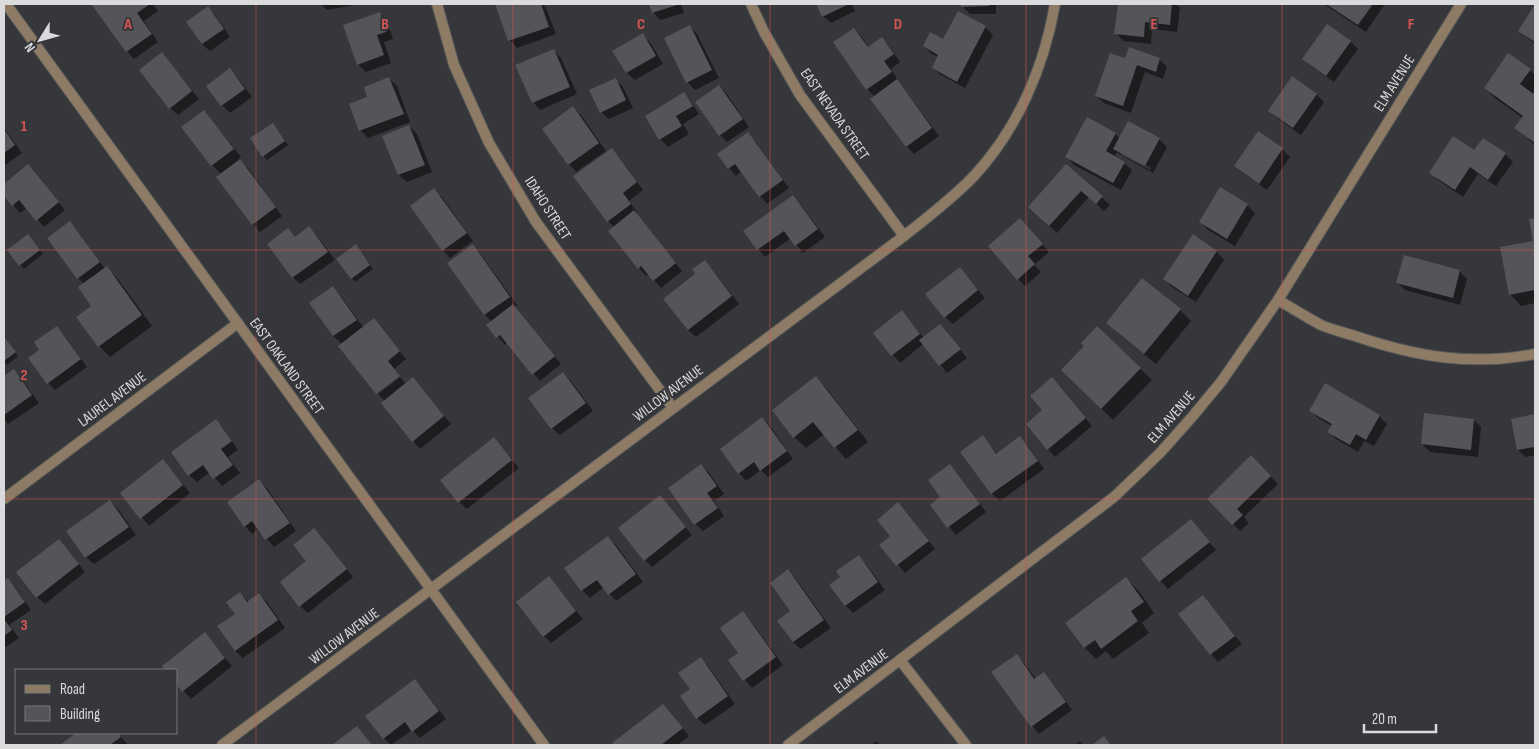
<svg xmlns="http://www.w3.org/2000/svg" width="1539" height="749" viewBox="0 0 1539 749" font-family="'Sofia Sans Condensed',sans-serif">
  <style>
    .shadow { fill: #0007; fill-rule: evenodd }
    .building { fill: #555559 }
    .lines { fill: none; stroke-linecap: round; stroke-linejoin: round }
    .minor-casing { stroke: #545557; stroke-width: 12 }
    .tertiary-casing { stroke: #545557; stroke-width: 12 }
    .minor { stroke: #8d7b65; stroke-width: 10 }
    .tertiary { stroke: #8d7b65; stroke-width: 10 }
    .grid { fill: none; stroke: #d75555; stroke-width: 1; stroke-opacity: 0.55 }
    .labels { text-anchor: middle; stroke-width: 4; stroke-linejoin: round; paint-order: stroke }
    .street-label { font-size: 15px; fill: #dbdbdd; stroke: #36373a }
    .grid-label { font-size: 16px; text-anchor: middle; font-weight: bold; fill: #d75555; stroke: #36373a; stroke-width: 4; stroke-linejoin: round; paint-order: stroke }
  </style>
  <rect width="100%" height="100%" fill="#36373a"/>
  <g class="shadow">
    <path d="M93 4H153L158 11 144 21 158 42 134 59 127 51Z"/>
    <path d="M321 4H360L327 10Z"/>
    <path d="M497 4H542L546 8 556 34 517 48 510 40Z"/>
    <path d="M650 4H681L684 13 660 20 653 12Z"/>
    <path d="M818 4H852L855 11 831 23 823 16Z"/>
    <path d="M962 4H996V14H970L962 6Z"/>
    <path d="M1119 4H1176L1180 8 1177 32 1152 29 1151 44 1123 41 1116 33Z"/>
    <path d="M1324 4H1385L1366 32Z"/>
    <path d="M208 7 215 15 230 37 210 51 202 44Z"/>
    <path d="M1535 7V44L1519 31Z"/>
    <path d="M379 13 387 21 393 39 384 42 391 63 366 72 358 64Z"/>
    <path d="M690 27 697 34 719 78 695 90 687 82Z"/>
    <path d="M985 27 993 35 965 88 941 75 933 68 938 57 932 54 924 46Z"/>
    <path d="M854 29 862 37 869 48 882 39 889 46 900 62 891 69 898 80 897 81 904 89 939 136 914 154 907 147 872 99 875 97 867 89Z"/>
    <path d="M642 35 650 42 663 64 635 80 627 73 614 52Z"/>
    <path d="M1350 41 1358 49 1334 82 1311 66 1304 59Z"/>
    <path d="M1130 49 1160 60 1167 67 1163 79 1145 72 1131 113 1104 103 1096 96 1126 60Z"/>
    <path d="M553 50 561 58 577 94 540 110 533 102Z"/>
    <path d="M162 54 199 99 178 115 170 108Z"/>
    <path d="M230 70 237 77 252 97 230 113 222 105Z"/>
    <path d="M1530 70 1535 76V90L1532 94 1535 96V145L1516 128 1523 118 1496 99 1485 88Z"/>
    <path d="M389 79 397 86 410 122 368 138 360 130 369 98Z"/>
    <path d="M615 79 623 87 633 108 609 119 601 112Z"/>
    <path d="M719 86 727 94 749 127 727 142 720 135Z"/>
    <path d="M684 94 691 102 699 114 683 124 689 134 668 147 660 139Z"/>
    <path d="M1316 94 1324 102 1301 135 1277 118 1270 111Z"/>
    <path d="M573 108 581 115 606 151 576 172 569 164Z"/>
    <path d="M204 111 241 157 238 159 248 168 282 216 260 232 253 224 221 174 212 165 183 128Z"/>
    <path d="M1128 122 1159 139 1167 147 1153 173 1122 156 1117 152 1114 157 1124 163 1132 170 1121 190 1074 165 1067 157 1115 134 1120 138ZM1121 152 1151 168 1150 170 1121 155Z"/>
    <path d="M409 126 417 134 432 172 407 182 399 175 384 136Z"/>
    <path d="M4 128 22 153 4 166Z"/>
    <path d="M276 128 288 145 267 160 251 139Z"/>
    <path d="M1259 132 1282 149 1290 157 1267 190 1243 173 1235 166Z"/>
    <path d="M748 134 755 141 789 188 767 204 760 196 742 171 736 176 729 168Z"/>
    <path d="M1483 139 1505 154 1513 162 1496 186 1478 174 1463 197 1438 180 1431 172 1475 152Z"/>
    <path d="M612 149 619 157 643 190 629 201 637 212 635 213 682 271 661 288 649 274 646 276 639 268 610 231 614 227 608 221Z"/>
    <path d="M1066 165 1110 205 1104 211 1089 197 1057 233 1037 214Z"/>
    <path d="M28 166 65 210 44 227 27 208 20 213 4 194V185Z"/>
    <path d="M1221 189 1247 205 1255 213 1235 246 1208 230 1201 222Z"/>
    <path d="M434 190 442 197 473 241 450 258 443 250Z"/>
    <path d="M793 197 800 204 825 237 803 253 791 238 765 257 758 249Z"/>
    <path d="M1535 219V303L1521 306 1510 294 1534 242 1530 220Z"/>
    <path d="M70 223 77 230 105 269 107 268 118 279 152 326 110 357 99 346 93 306 84 284 78 278Z"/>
    <path d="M1028 227 1049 252 1034 265 1041 272 1025 286 1018 279Z"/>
    <path d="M309 228 317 236 335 260 300 284 293 277 288 230 296 238Z"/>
    <path d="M1193 236 1217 252 1224 260 1196 302 1172 287 1165 279Z"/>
    <path d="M31 239 43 254 24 269 8 250Z"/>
    <path d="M472 246 480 253 517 305 514 307 561 364 540 381 507 342 505 345 488 325 492 322 485 315 448 263Z"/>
    <path d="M359 249 373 269 355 282 352 278Z"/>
    <path d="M704 261 712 269 739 304 696 337 688 330 697 274Z"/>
    <path d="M960 268 985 298 953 324 945 317Z"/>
    <path d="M1459 271 1467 279 1460 305 1405 290 1398 283Z"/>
    <path d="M333 287 340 295 363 327 373 319 406 359 394 369 399 375 376 392 342 344 333 336Z"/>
    <path d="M1180 310 1191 321 1156 364 1119 334 1108 322Z"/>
    <path d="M902 312 924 338 940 325 967 358 947 373 923 344 900 363 875 333Z"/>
    <path d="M1097 327 1152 380 1113 420 1062 370 1086 346Z"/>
    <path d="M57 328 64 335 87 367 55 390 48 383Z"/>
    <path d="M4 338 18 356 7 365 4 361Z"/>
    <path d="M14 371 21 378 39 403 8 424 4 420V372L6 376Z"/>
    <path d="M563 373 571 381 593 411 560 435 552 428Z"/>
    <path d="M400 377 406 384 413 379 451 424 420 449 413 441 385 401 378 394Z"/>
    <path d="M816 377 827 389 868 442 846 459 824 434 806 448 794 437 773 410Z"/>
    <path d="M1060 387 1092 426 1055 457 1048 449 1044 411Z"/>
    <path d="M1311 411 1379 416 1387 424 1374 446 1364 441 1358 452 1336 439 1329 432 1332 426 1318 418Z"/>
    <path d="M1535 415V455L1526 457 1518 450 1513 420Z"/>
    <path d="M762 419 770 426 793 459 768 477 761 470 746 481 739 473Z"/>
    <path d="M1474 420 1481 427 1478 457 1430 452 1422 444Z"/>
    <path d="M216 421 223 428 238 450 228 457 240 473 222 486 210 472 197 482 189 475Z"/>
    <path d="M983 437 997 454 1019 438 1027 445 1044 469 1000 501 992 494 962 452Z"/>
    <path d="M494 439 519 468 467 509 459 502Z"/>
    <path d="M1251 457 1278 484 1244 517 1249 523 1240 531 1209 499Z"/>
    <path d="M701 465 709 473 724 494 714 501 724 516 703 531 695 524Z"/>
    <path d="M950 465 957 473 986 512 956 535 932 505 942 497Z"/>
    <path d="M170 469 190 493 149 526 122 493Z"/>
    <path d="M259 481 267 488 296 531 274 547 259 529 252 534 245 526Z"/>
    <path d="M660 496 692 535 652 567 645 560Z"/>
    <path d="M110 502 118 509 136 535 94 564 86 557Z"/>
    <path d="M906 512 935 549 905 573 881 545 892 536Z"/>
    <path d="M1191 520 1216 550 1168 589 1142 559Z"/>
    <path d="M314 530 353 577 308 613 300 606Z"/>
    <path d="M608 537 616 545 643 582 616 601 604 587 590 598 582 590 566 568Z"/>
    <path d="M66 548 85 572 45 604 37 597Z"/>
    <path d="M858 556 866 564 885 590 853 613 846 606 831 585 842 577Z"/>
    <path d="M788 571 796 579 831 628 801 649 793 642Z"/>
    <path d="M549 578 583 619 551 643 544 636Z"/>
    <path d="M1126 579 1138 590 1154 613 1142 623 1149 633 1113 659 1106 651 1096 659 1084 647Z"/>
    <path d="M8 580 15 587 31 610 9 625 19 638 6 647 4 645V583Z"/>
    <path d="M240 593 249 602 259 595 267 602 285 628 243 658 235 651 236 614Z"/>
    <path d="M1203 596 1242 644 1218 662 1179 615Z"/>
    <path d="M743 613 750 620 783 665 752 688 729 661 740 653Z"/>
    <path d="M205 634 232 666 191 699 176 682V670H167L164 666Z"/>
    <path d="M1017 656 1024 663 1036 679 1044 673 1051 681 1072 710 1039 734 1032 726Z"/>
    <path d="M701 658 708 666 735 704 705 725 697 718 692 689Z"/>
    <path d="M414 680 422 688 446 719 420 738 412 730 391 745 384 738Z"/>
    <path d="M663 705 689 736 678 745H615L614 744Z"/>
    <path d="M78 733H118L128 745H62Z"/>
    <path d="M876 741 880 745H871Z"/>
    <path d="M1080 741 1083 745H1074Z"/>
  </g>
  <g class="building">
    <path d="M93 4H150L137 13 152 34 126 52 92 5Z"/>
    <path d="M495 4H541L549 27 508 41Z"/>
    <path d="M649 4H677V5L652 13Z"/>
    <path d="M816 4H849L822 17Z"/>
    <path d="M961 4H989V6L961 7Z"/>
    <path d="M1118 4H1172L1170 25 1145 22 1144 37 1114 34Z"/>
    <path d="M1326 4H1373L1358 25Z"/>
    <path d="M1535 4V42L1518 31Z"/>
    <path d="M208 6 224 29 202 44 186 22Z"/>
    <path d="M958 11 986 26 957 82 932 68 938 55 923 46 930 32 943 39Z"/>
    <path d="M380 12 386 32 377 35 384 55 357 65 343 25Z"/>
    <path d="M1327 24 1351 41 1326 76 1302 59Z"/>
    <path d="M690 25 712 70 686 83 664 38Z"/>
    <path d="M854 28 868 47 882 37 894 54 884 61 892 72 866 90 833 42Z"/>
    <path d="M643 33 656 56 626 73 612 51Z"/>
    <path d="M1129 47 1160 58 1156 72 1137 65 1123 106 1095 96 1110 53 1125 58Z"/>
    <path d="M554 49 570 87 532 103 515 65Z"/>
    <path d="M162 52 192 91 169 109 139 70Z"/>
    <path d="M1508 53 1531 69 1520 84 1535 95V143L1514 128 1523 116 1484 88Z"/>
    <path d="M230 68 245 89 221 106 206 86Z"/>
    <path d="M1292 76 1317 94 1293 128 1268 111Z"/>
    <path d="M389 77 404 114 359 131 349 104 367 97 364 87Z"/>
    <path d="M616 78 626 100 600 113 589 90Z"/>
    <path d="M897 79 932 128 906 147 870 99Z"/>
    <path d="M719 85 743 119 719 136 695 102Z"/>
    <path d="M684 92 693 106 676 116 682 126 659 140 645 116Z"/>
    <path d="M573 106 599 143 568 165 542 129Z"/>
    <path d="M204 110 234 149 211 166 181 127Z"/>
    <path d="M1087 117 1116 133 1106 151 1125 162 1113 183 1065 157Z"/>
    <path d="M1128 121 1160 138 1145 166 1113 149Z"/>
    <path d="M273 123 285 141 262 157 250 138Z"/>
    <path d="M409 125 425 165 398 175 382 136Z"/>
    <path d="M4 129 15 145 4 153Z"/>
    <path d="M1258 131 1283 148 1259 184 1234 166Z"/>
    <path d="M748 132 783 180 759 197 735 164 728 169 717 154Z"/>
    <path d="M1453 136 1474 150 1483 138 1506 153 1488 180 1470 167 1455 190 1429 173Z"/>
    <path d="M612 148 637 182 623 193 631 204 607 222 573 176Z"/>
    <path d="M240 159 276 207 252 225 216 177Z"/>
    <path d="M28 164 59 202 36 221 19 200 12 206 4 196V184Z"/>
    <path d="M1066 164 1103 196 1096 204 1081 191 1049 226 1028 207Z"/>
    <path d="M1220 187 1248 204 1227 239 1199 222Z"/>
    <path d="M434 188 467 233 442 251 410 206Z"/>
    <path d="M793 195 818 229 795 246 784 231 757 250 743 231Z"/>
    <path d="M634 210 676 263 653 281 641 266 638 269 608 231Z"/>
    <path d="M1020 218 1043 244 1028 256 1035 264 1017 280 988 246Z"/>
    <path d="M1535 218V290L1509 295 1500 247 1533 241 1529 219Z"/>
    <path d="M70 221 100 262 77 279 47 238Z"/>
    <path d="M309 226 328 252 292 278 267 244 288 228 295 237Z"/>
    <path d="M28 234 40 250 19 266 7 250Z"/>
    <path d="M1193 234 1217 251 1188 296 1163 279Z"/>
    <path d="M356 244 370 265 351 279 336 259Z"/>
    <path d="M473 244 510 297 484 315 447 263Z"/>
    <path d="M1404 255 1460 270 1453 298 1396 283Z"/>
    <path d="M705 260 732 296 688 330 663 299 695 274 692 269Z"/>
    <path d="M107 266 142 315 98 347 76 317 91 306 78 287Z"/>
    <path d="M960 267 978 290 944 318 925 294Z"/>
    <path d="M1142 278 1181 309 1144 354 1106 323Z"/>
    <path d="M333 286 357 320 333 336 309 303Z"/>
    <path d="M513 304 555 356 532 375 500 335 496 338 486 325Z"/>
    <path d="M902 310 920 334 891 356 873 333Z"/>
    <path d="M374 318 400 351 388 361 400 376 376 394 338 346Z"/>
    <path d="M940 324 961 349 939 366 919 340Z"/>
    <path d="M57 326 81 359 47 384 28 358 39 350 34 342Z"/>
    <path d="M1097 326 1141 368 1101 409 1061 370 1084 346 1081 343Z"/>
    <path d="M4 337 16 352 4 361Z"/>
    <path d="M14 369 32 395 4 415V373L5 375Z"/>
    <path d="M563 372 586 403 551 429 528 398Z"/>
    <path d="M816 376 858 430 834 448 813 422 793 438 772 410Z"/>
    <path d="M413 377 444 416 412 442 381 403Z"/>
    <path d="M1052 377 1086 418 1047 450 1026 424 1042 410 1030 396Z"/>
    <path d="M1325 383 1380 415 1366 440 1356 434 1350 445 1327 432 1332 424 1309 411Z"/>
    <path d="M1424 413 1474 419 1471 450 1421 444Z"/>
    <path d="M1535 414V447L1517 450 1511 419Z"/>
    <path d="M762 417 787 451 760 471 754 462 738 474 720 449Z"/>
    <path d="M216 419 232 441 221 449 233 465 213 479 203 465 188 476 171 452Z"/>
    <path d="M983 435 996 454 1020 436 1038 461 991 494 960 452Z"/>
    <path d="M494 437 512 460 458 503 440 480Z"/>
    <path d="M1251 455 1271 476 1237 509 1243 515 1232 525 1207 499Z"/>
    <path d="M163 459 183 485 140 519 120 493Z"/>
    <path d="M701 464 717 486 707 493 718 508 694 525 668 488Z"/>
    <path d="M950 464 980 504 947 528 930 505 940 497 928 480Z"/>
    <path d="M259 479 290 523 265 540 252 521 244 527 227 502Z"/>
    <path d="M660 495 686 527 644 561 618 528Z"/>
    <path d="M110 500 129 527 85 558 66 531Z"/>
    <path d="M898 502 929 541 896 566 879 545 890 536 877 520Z"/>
    <path d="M1191 519 1210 542 1159 582 1141 559Z"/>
    <path d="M314 528 347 569 299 607 280 582 306 561 293 545Z"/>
    <path d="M608 536 636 574 608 595 597 580 581 591 564 568Z"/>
    <path d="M59 539 79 564 36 598 16 572Z"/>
    <path d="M859 555 878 582 845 606 829 585 840 577 836 571Z"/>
    <path d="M788 569 824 620 793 642 777 621 790 611 770 583Z"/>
    <path d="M549 576 576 611 543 637 516 602Z"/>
    <path d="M1126 577 1144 602 1131 611 1138 621 1101 649 1095 640 1084 648 1065 623Z"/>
    <path d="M8 578 25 602 4 617V581Z"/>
    <path d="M240 592 247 602 259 593 278 620 235 651 217 626 235 614 226 602Z"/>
    <path d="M1203 595 1235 636 1210 655 1178 614Z"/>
    <path d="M743 611 776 657 743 681 728 660 738 653 720 628Z"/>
    <path d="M4 619 12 630 4 636Z"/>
    <path d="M205 632 225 658 182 692 176 684V670H165L162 666Z"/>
    <path d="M1017 654 1034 679 1044 672 1066 702 1031 727 991 672Z"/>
    <path d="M701 657 728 696 696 719 680 696 690 689 678 673Z"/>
    <path d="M415 679 439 711 412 732 405 722 383 739 365 716Z"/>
    <path d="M663 704 683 728 661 745H614L612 743Z"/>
    <path d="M357 726 372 745H332Z"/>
    <path d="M76 733H118L121 737 110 745H60Z"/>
    <path d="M1104 736 1111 745H1092Z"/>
  </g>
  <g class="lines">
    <defs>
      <g id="minor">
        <path d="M437 4 454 65 489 143 536 222 673 408"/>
        <path d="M751 4 764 32 800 95 904 236"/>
        <path d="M1278 300C1292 308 1306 317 1321 325 1333 330 1346 333 1358 337 1418 357 1472 366 1535 354"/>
        <path d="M4 499 238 323"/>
        <path d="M900 660 966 745"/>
        <path d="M222 745 904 236C928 217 953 198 974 176 1018 128 1044 67 1055 4"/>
      </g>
      <g id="tertiary">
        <path d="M6 4 544 745"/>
        <path d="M788 745 1114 497 1160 453 1192 417 1221 382 1278 300 1461 4"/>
      </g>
    </defs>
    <use href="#minor" class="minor-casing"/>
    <use href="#tertiary" class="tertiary-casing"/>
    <use href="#minor" class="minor"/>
    <use href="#tertiary" class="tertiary"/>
  </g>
  <path class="grid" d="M256 4V745M513 4V745M770 4V745M1026 4V745M1282 4V745M4 250H1535M4 499H1535"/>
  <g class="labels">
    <g class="street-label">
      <text transform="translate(1394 83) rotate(-58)" y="5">ELM AVENUE</text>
      <text transform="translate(835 114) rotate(55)" y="5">EAST NEVADA STREET</text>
      <text transform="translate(548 208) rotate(57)" y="5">IDAHO STREET</text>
      <text transform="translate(287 366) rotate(54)" y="5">EAST OAKLAND STREET</text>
      <text transform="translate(668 393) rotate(-37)" y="5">WILLOW AVENUE</text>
      <text transform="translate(112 399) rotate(-37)" y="5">LAUREL AVENUE</text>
      <text transform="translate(1171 417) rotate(-49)" y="5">ELM AVENUE</text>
      <text transform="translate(344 636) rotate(-37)" y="5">WILLOW AVENUE</text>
      <text transform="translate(861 671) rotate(-37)" y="5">ELM AVENUE</text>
    </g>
  </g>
  <g class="grid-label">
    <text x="128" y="29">A</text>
    <text x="385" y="29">B</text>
    <text x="641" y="29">C</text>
    <text x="898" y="29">D</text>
    <text x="1154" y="29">E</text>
    <text x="1411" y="29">F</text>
    <text x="24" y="131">1</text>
    <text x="24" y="380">2</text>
    <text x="24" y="630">3</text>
  </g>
  <rect width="1539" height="749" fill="none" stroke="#dbdbdd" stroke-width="10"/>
  <rect x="15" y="669" width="162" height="65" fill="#36373a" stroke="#78797b"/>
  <rect x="25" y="685" width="25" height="8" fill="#8d7b65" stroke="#78797b"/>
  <text x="60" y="694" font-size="15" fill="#dbdbdd">Road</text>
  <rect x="25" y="706" width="25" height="15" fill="#555559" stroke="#78797b"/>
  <text x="60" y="719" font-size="15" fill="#dbdbdd">Building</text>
  <g transform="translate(40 40) rotate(233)" stroke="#36373a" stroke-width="4" paint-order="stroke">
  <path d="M0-4L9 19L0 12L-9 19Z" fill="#dbdbdd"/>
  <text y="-8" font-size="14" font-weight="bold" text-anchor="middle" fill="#dbdbdd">N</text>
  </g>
  <path d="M1364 724v8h72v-8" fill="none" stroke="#dbdbdd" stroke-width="2.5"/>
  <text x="1372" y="724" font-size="15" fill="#dbdbdd" stroke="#36373a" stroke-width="4" paint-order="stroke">20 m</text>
</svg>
